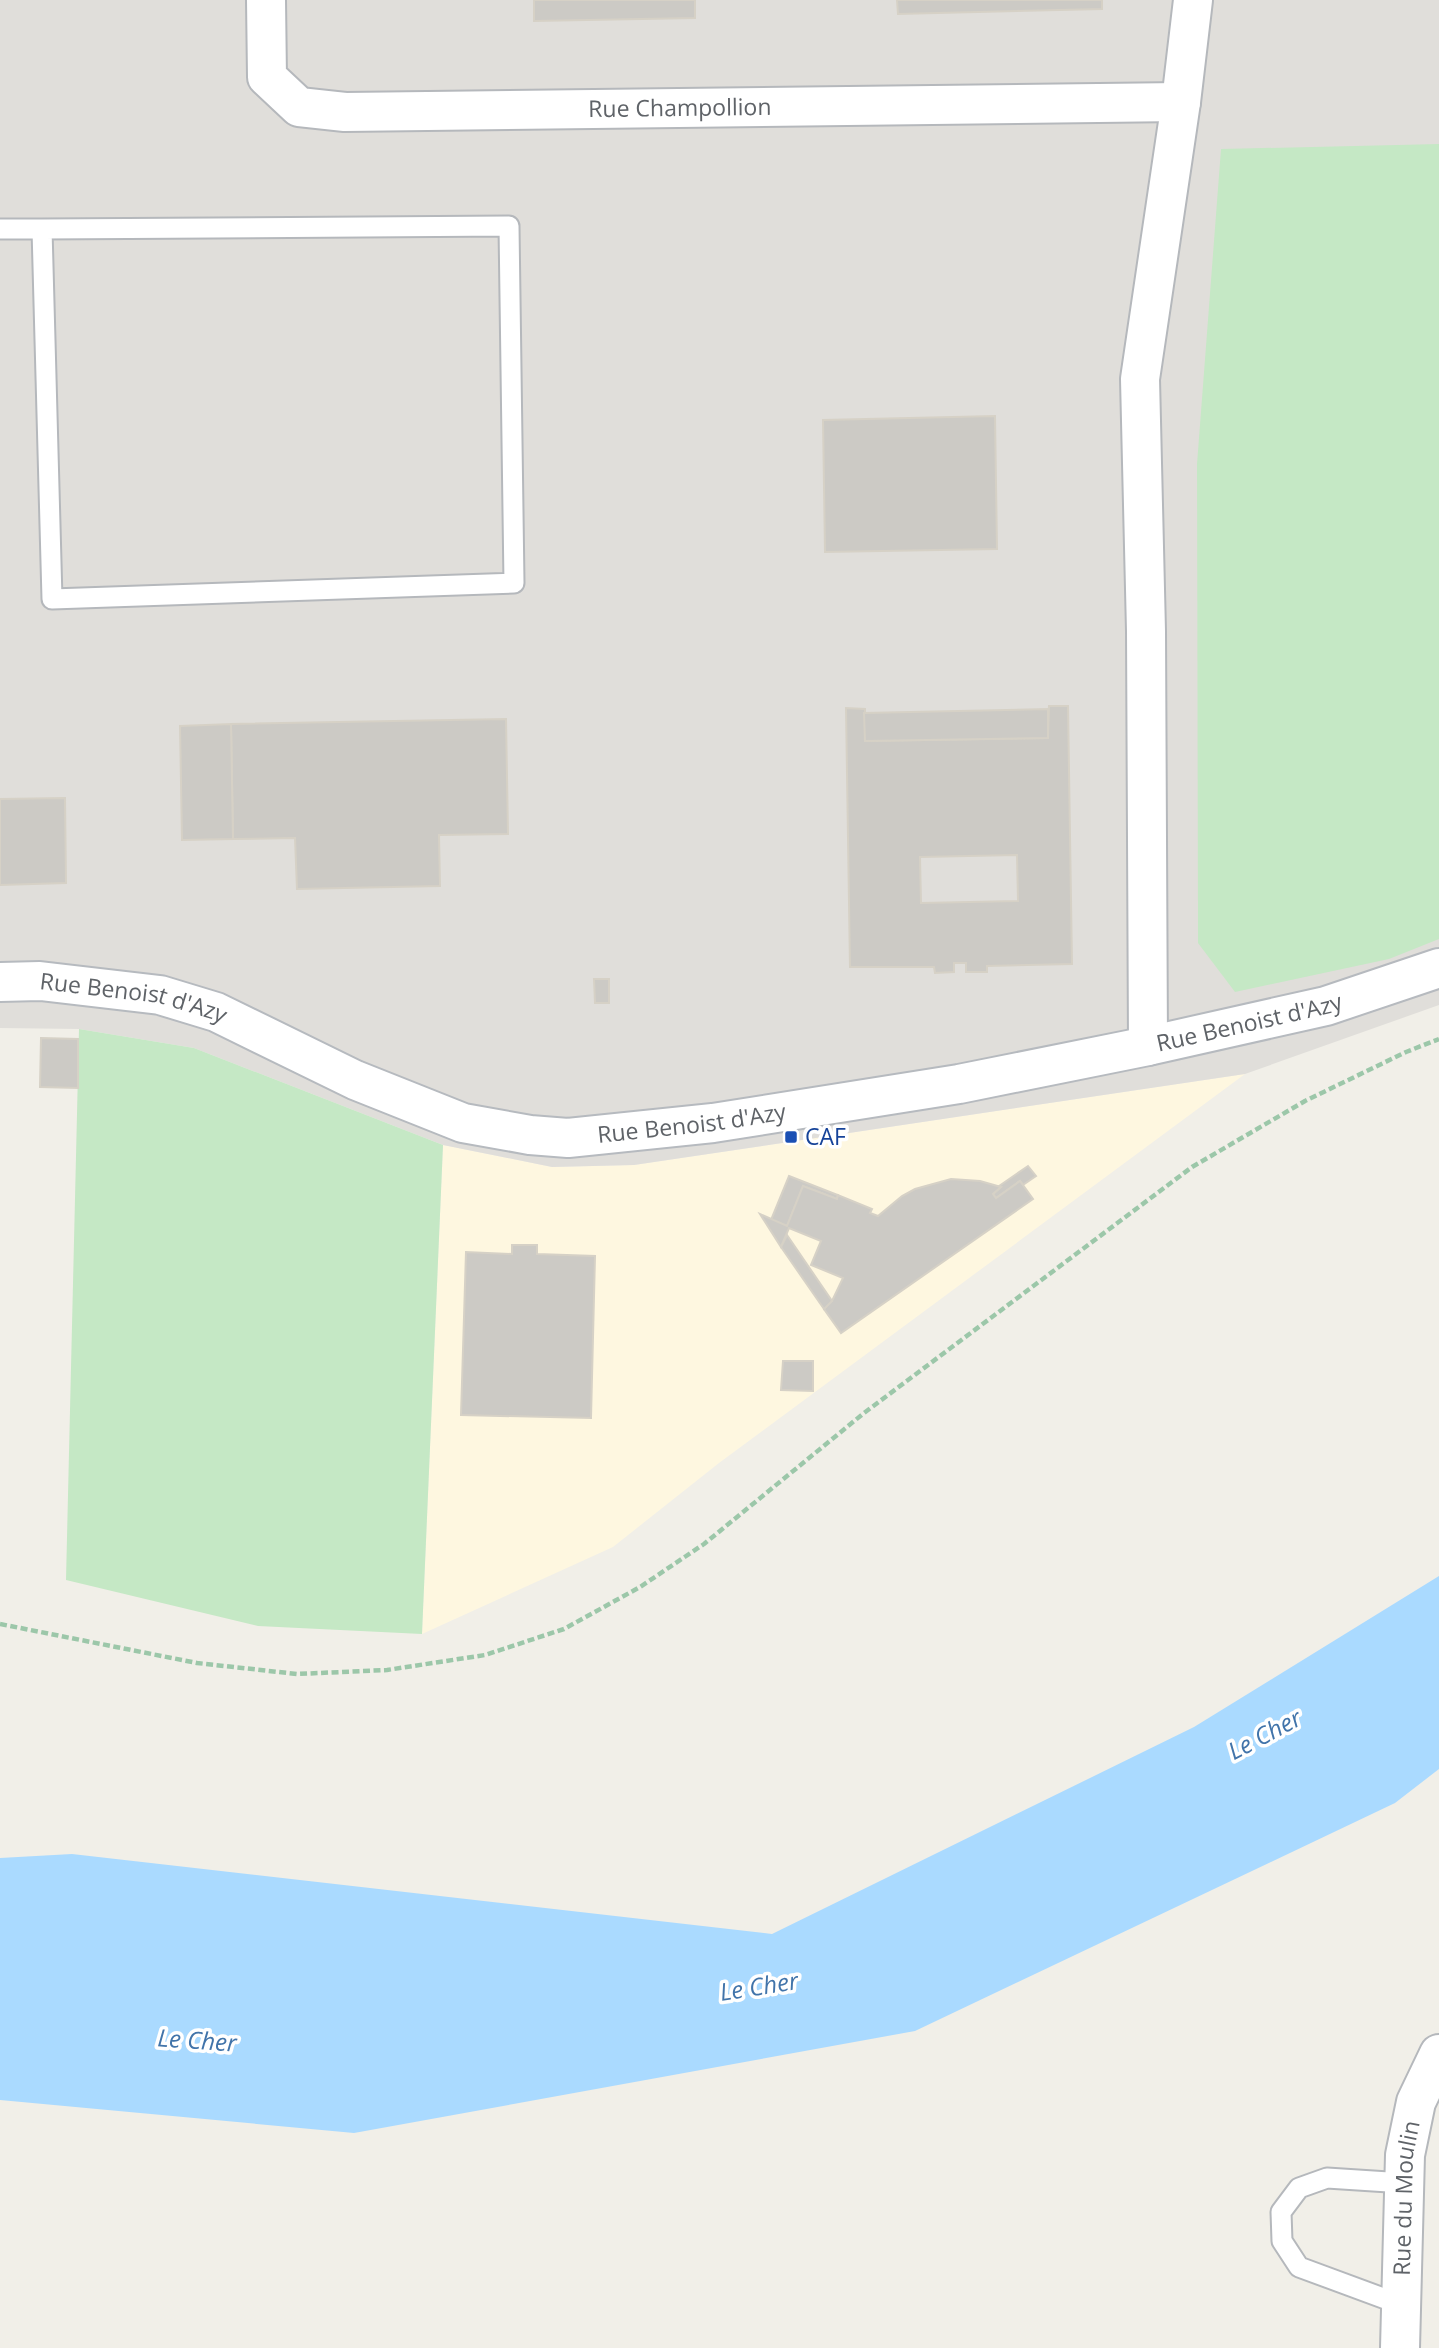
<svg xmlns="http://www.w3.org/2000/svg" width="1439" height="2348" viewBox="0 0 1439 2348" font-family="'Open Sans',sans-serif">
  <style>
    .commercial { fill: #fef7e0 }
    .industrial { fill: #e0deda }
    .green { fill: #c5e8c5 }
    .water { fill: #aadaff }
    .building { fill: #cccac5; stroke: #d6d1c6; stroke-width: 2; fill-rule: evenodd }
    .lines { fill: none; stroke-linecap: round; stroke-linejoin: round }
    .lane-casing { stroke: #b5b8bc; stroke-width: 23 }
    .street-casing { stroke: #b5b8bc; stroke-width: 42 }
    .secondary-casing { stroke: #b6babf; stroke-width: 42 }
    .path { stroke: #9cc7a9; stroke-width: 4.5; stroke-dasharray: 7 3.5; stroke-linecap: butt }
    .lane { stroke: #fff; stroke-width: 19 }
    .street { stroke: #fff; stroke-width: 38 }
    .secondary { stroke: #fff; stroke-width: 38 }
    .transit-dot { fill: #1a4fb4; stroke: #fff; stroke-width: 2.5 }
    .labels { text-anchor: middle; stroke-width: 7; stroke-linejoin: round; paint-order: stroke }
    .street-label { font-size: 23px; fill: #5f6368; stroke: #fff }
    .transit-label { font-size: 23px; fill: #164399; stroke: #fff; text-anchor: start }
    .water-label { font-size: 24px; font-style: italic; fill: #4174aa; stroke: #fff }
  </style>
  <rect width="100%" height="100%" fill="#f1efe8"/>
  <path class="commercial" d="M1245 1074 719 1463 613 1547 422 1634 443 1145 552 1167 634 1165Z"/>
  <path class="industrial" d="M0 0H1439V1005L1245 1074 634 1165 552 1167 443 1145 194 1048 79 1029 0 1028Z"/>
  <g class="green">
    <path d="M1439 144V939L1389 959 1235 992 1198 943 1197 464 1221 149Z"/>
    <path d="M79 1029 194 1048 443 1145 422 1634 258 1626 66 1580Z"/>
  </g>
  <path class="water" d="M1439 1576V1769L1395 1803 915 2031 354 2133 0 2100V1858L72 1854 772 1934 1194 1727Z"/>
  <g class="building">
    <path d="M534 0H695V18L534 21Z"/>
    <path d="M897 0H1102V9L898 14Z"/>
    <path d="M995 416 997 549 825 552 823 420Z"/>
    <path d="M1049 706H1068L1072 964 987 966V972H966V963H954V972L935 973 934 967H850L846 708 865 709V741L1048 738ZM1017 855 1018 901 921 903 920 857Z"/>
    <path d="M1048 709V738L865 741 864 713Z"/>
    <path d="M506 719 508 834 439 835 440 886 297 889 295 838 233 839 231 724Z"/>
    <path d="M231 724 233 839 182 840 180 726Z"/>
    <path d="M65 798 66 883 0 885V799Z"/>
    <path d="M594 979H609V1003H595Z"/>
    <path d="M41 1038 78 1039V1088L40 1087Z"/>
    <path d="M1028 1166 1036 1176 1023 1185 1020 1181 996 1198 993 1194 1001 1187 999 1186Z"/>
    <path d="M789 1176 838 1195 837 1199 803 1186 787 1226 771 1220Z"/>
    <path d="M951 1179 980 1181 1001 1187 993 1194 996 1198 1020 1181 1033 1199 841 1333 824 1309 832 1301 843 1278 811 1265 821 1241 789 1228 781 1247 760 1214 787 1226 803 1186 837 1199 838 1195 872 1209 870 1213 878 1216 902 1196 915 1189Z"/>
    <path d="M787 1235 832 1301 824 1309 781 1247Z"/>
    <path d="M512 1245H537V1254L595 1256 591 1418 461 1415 466 1252 512 1254Z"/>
    <path d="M783 1361H813V1391L781 1390Z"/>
  </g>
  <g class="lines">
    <defs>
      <g id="lane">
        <path d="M0 229H42L509 226 514 583 52 599 42 229"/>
        <path d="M1402 2305 1299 2267 1282 2241 1281 2212 1299 2188 1327 2178 1404 2183"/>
      </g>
      <g id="street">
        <path id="s1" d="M266 0 267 77 299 107 345 112 1181 102"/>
        <path d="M1148 1046 1146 631 1140 379 1181 102 1193 0"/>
        <path id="s2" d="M1400 2348 1405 2155 1416 2102 1439 2054"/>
      </g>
      <g id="secondary">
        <path id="s3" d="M0 982 40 981 160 995 216 1012 355 1080 463 1123 530 1135 568 1138 713 1123 959 1084 1148 1046 1326 1006 1439 968"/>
      </g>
    </defs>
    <use href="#lane" class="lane-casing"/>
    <use href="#street" class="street-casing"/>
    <use href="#secondary" class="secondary-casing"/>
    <path class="path" d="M0 1624 197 1663 297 1674 387 1670 485 1655 564 1629 640 1587 704 1544 864 1413 1192 1167 1305 1101 1406 1052 1439 1039"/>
    <use href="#lane" class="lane"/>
    <use href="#street" class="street"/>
    <use href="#secondary" class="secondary"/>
  </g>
  <rect class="transit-dot" x="784" y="1130" width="14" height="14" rx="3.5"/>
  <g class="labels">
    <g class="street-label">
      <text dy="8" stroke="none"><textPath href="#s1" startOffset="502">Rue Champollion</textPath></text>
      <text dy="8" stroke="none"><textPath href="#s3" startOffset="135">Rue Benoist d'Azy</textPath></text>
      <text dy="8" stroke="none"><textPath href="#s3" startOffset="1288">Rue Benoist d'Azy</textPath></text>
      <text dy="8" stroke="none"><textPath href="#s3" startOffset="721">Rue Benoist d'Azy</textPath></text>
      <text dy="8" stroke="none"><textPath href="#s2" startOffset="150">Rue du Moulin</textPath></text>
    </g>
    <g class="transit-label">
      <text x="805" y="1145">CAF</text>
    </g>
    <g class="water-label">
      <text transform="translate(1265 1735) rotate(-28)" y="8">Le Cher</text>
      <text transform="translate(759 1987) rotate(-9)" y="8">Le Cher</text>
      <text transform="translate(197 2041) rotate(4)" y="8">Le Cher</text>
    </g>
  </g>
</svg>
